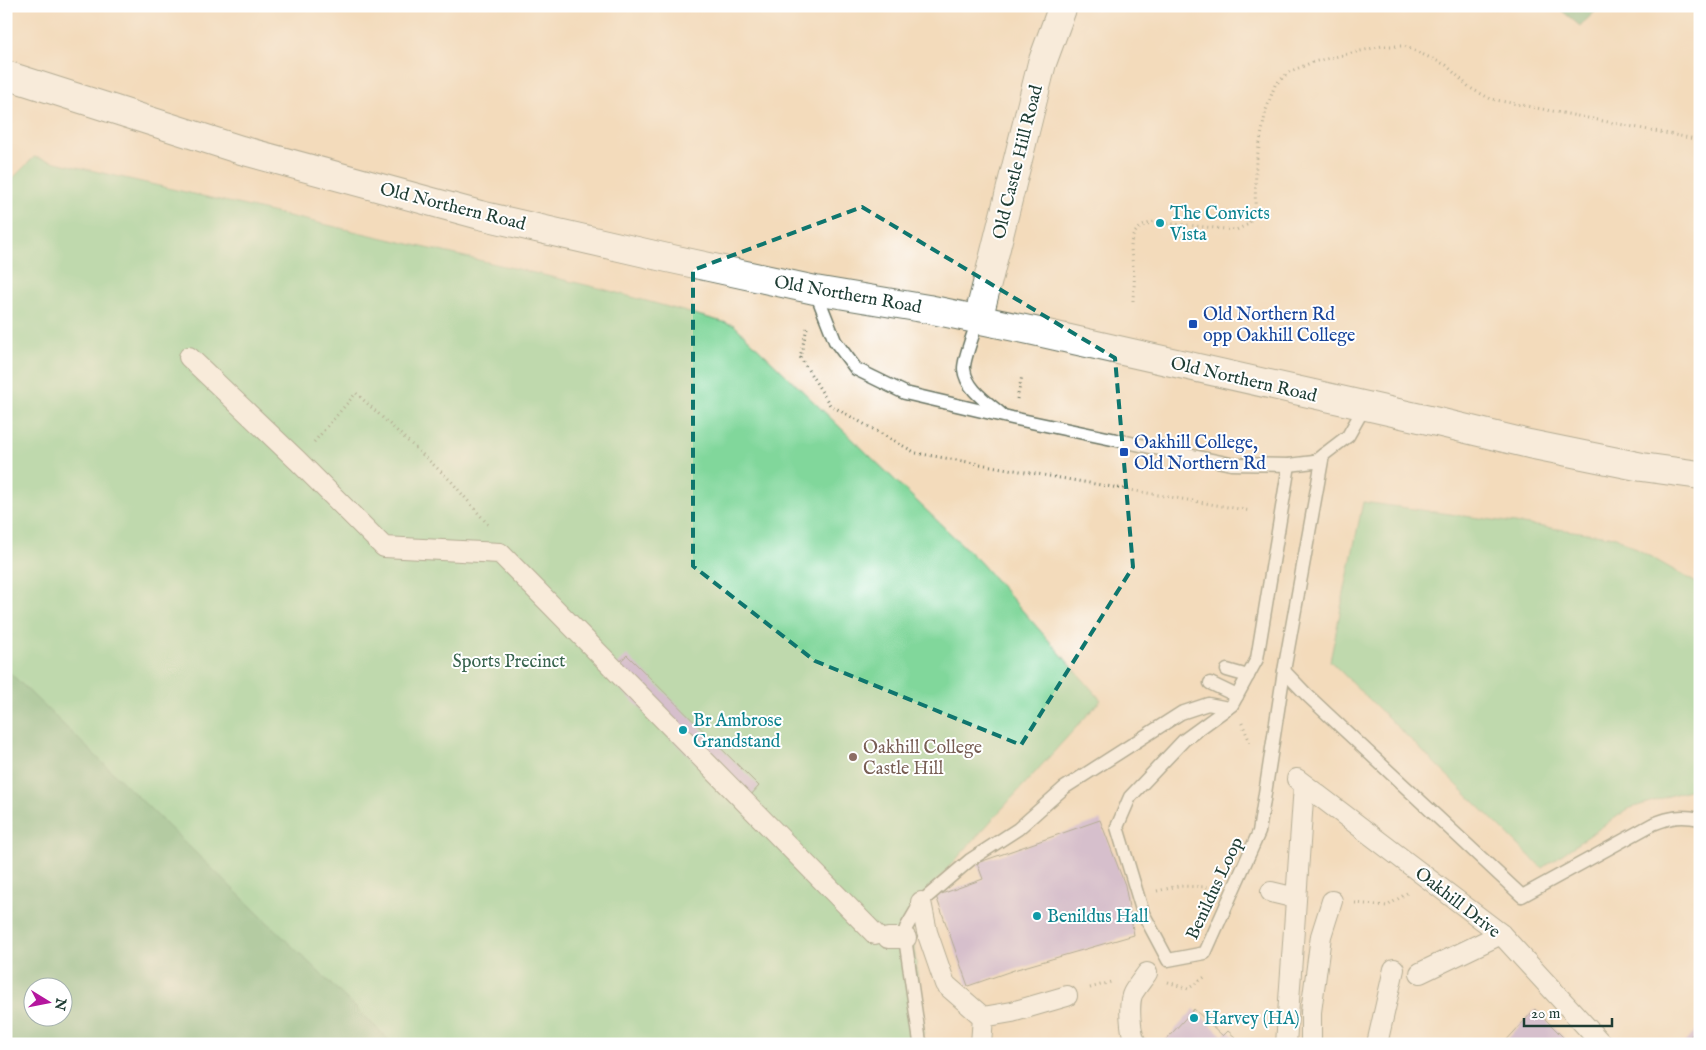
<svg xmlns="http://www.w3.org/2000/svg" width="1706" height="1050" viewBox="0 0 1706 1050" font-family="'IM FELL English',serif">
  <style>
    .green { fill: #81d79b; stroke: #508a68 }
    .forest { fill: #68b883; stroke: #447a5c; fill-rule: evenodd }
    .building { fill: #b49de0 }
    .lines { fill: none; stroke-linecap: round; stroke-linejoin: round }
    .service-casing { stroke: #697463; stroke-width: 15 }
    .pedestrian-casing { stroke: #697463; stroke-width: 22 }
    .tertiary-casing { stroke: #697463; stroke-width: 30 }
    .primary-casing { stroke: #697463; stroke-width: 30 }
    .path { stroke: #697463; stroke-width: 3; stroke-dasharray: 1 4; stroke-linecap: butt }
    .service { stroke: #fff; stroke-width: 12 }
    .pedestrian { stroke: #fff; stroke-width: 20 }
    .tertiary { stroke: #fff; stroke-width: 28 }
    .primary { stroke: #fff; stroke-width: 28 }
    .marked { fill: none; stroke: #0f766e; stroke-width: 4; stroke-dasharray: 10 6; stroke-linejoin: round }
    .culture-dot { fill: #0f9aa8; stroke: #fff; stroke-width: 2 }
    .transit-dot { fill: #1a4fb4; stroke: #fff; stroke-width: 2 }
    .education-dot { fill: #8d6e63; stroke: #fff; stroke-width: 2 }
    .labels { text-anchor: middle; stroke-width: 4; stroke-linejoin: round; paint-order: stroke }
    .street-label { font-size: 18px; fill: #1f3d34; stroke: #fff }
    .culture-label { font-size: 18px; fill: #0d838f; stroke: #fff; text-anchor: start }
    .transit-label { font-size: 18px; fill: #164399; stroke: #fff; text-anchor: start }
    .park-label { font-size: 18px; fill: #38644e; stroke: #fff }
    .education-label { font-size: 18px; fill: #785e54; stroke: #fff; text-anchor: start }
  </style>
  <rect width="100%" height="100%" fill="#fff"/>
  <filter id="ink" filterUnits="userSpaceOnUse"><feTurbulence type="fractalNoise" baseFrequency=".02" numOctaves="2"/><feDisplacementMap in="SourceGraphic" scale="10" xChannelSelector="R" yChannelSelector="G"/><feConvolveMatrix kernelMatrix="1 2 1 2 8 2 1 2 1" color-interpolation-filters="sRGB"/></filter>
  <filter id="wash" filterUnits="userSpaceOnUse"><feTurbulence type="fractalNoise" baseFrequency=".0096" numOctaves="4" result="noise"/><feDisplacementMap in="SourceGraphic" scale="20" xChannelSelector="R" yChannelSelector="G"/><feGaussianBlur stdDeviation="1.12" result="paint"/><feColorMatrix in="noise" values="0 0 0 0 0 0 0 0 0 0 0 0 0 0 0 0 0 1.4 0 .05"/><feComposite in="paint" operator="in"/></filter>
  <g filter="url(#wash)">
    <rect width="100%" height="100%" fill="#f3dbbb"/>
    <g class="green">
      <path d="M34 157 599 288 734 325 979 561 1101 700 910 910 924 1033 911 1044H328L6 675V185Z"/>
      <path d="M1363 502 1616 537 1700 585V798L1688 790 1628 809 1542 868 1330 661Z"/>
    </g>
    <g class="forest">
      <path d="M1556 6H1601L1580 26Z"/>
      <path d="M6 669 393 1044H6ZM32 988H62V1018H32Z"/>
    </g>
    <g id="blocks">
      <g class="building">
        <path d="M627 655 759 786 741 806 606 675Z"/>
        <path d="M1100 820 1125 885 1134 935 1017 969 968 986 936 896 983 879 977 863Z"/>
        <path d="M1194 1009 1223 1036 1228 1031 1243 1044H1162Z"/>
        <path d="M1535 1009 1570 1044H1503Z"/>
        <path d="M1700 1026V1044H1683Z"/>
      </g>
    </g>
  </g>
  <g filter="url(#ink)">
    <use href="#blocks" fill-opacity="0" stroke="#697463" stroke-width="1"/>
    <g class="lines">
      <defs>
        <g id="service">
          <path d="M815 290 835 341 856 369 905 393 1012 418 1231 464 1289 465 1314 462 1348 436 1365 406"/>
          <path d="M978 320C975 330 963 360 964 369 966 389 987 402 1001 414"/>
          <path d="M1289 465 1257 659 1232 705 1184 740 1130 797 1117 827 1143 913 1168 960 1205 953 1259 832 1284 671 1323 455"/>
          <path d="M1227 670 1248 676"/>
          <path d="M1284 671 1307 695 1522 896 1653 824C1671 817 1681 815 1700 819"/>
          <path d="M1210 683 1237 696"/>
          <path d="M923 1044 920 1042 906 945V928L921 902 970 860 1018 829 1064 788 1181 713 1208 704 1228 708"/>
        </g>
        <g id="pedestrian">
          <path d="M189 357 298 461 384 547 500 553 875 934"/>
          <path d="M1297 779 1501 934 1602 1044"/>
          <path d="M1271 892 1296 898"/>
          <path d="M921 902 927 932 945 984 983 1017 1012 1012 1067 996"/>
          <path d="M888 938H906"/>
          <path d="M1420 973 1501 934"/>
          <path d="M981 1044 983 1017"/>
          <path d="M1137 1044C1130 1037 1128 1002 1133 993 1137 986 1143 979 1147 973"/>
          <path d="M1286 1044 1304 785"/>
          <path d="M1311 1044V1012L1321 936 1332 901"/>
          <path d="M1377 1044 1394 969"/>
        </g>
        <path id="tertiary" d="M978 320 1042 63 1063 6"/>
        <path id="primary" d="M6 75 241 150 480 215 663 257 815 290 928 309 1034 331 1442 423 1529 444 1642 467 1700 475"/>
      </defs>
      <use href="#service" class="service-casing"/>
      <use href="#pedestrian" class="pedestrian-casing"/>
      <use href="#tertiary" class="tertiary-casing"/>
      <use href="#primary" class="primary-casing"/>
      <g class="path">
        <path d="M1133 301C1133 293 1135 285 1134 277 1133 252 1121 230 1154 222L1236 230 1249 224 1255 211 1256 163 1266 110 1275 85 1289 72 1313 62 1382 46H1404L1446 65 1470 88 1491 99 1700 140"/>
        <path d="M807 328 800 357 830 405 916 453 1251 511"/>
        <path d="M1017 399 1022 376"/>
        <path d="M314 442 356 393 451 481 490 527"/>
        <path d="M1242 723 1251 745"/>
        <path d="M1157 891 1178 886 1212 887"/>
        <path d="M1355 903 1387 906 1407 893"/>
        <path d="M1168 982 1188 989 1206 976"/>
        <path d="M1090 988 1111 982"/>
      </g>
      <use href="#service" class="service"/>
      <use href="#pedestrian" class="pedestrian"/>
      <use href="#tertiary" class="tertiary"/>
      <use href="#primary" class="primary"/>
    </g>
  </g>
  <path d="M0 0H1706V1050H0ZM862 207 1115 358 1133 567 1021 745 815 661 693 566V270Z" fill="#f3dbbb" fill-opacity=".55" fill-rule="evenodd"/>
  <path class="marked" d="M862 207 1115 358 1133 567 1021 745 815 661 693 566V270Z"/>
  <g class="culture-dot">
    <circle cx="1160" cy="223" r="5"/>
    <circle cx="683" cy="730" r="5"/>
    <circle cx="1037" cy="916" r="5"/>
    <circle cx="1194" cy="1018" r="5"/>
  </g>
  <g class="transit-dot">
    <rect x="1188" y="319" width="10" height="10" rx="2.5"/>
    <rect x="1119" y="447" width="10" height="10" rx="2.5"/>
  </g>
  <circle class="education-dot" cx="853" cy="757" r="5"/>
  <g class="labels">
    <g class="street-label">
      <text transform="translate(1017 162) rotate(-76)" y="6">Old Castle Hill Road</text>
      <text transform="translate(453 206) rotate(14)" y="6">Old Northern Road</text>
      <text transform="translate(848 294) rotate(10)" y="6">Old Northern Road</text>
      <text transform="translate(1244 379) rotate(13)" y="6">Old Northern Road</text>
      <text transform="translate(1214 888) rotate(-65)" y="6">Benildus Loop</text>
      <text transform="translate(1458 902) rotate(38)" y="6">Oakhill Drive</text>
    </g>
    <g class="culture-label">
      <text x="1170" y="219">The Convicts<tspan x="1170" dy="21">Vista</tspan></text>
      <text x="693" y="726">Br Ambrose<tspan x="693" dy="21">Grandstand</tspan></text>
      <text x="1047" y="922">Benildus Hall</text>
      <text x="1204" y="1024">Harvey (HA)</text>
    </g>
    <g class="transit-label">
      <text x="1203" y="320">Old Northern Rd<tspan x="1203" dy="21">opp Oakhill College</tspan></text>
      <text x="1134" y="448">Oakhill College,<tspan x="1134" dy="21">Old Northern Rd</tspan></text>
    </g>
    <g class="park-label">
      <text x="509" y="667">Sports Precinct</text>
    </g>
    <g class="education-label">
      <text x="863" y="753">Oakhill College<tspan x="863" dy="21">Castle Hill</tspan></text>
    </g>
  </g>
  <rect width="1706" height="1050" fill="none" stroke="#fff" stroke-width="25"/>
  <g transform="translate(48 1002) rotate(100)"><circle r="24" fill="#ffffff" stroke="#a5b1ae"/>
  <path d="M0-4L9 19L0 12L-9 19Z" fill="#b5179e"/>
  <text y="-8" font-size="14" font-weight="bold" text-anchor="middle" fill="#1f3d34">N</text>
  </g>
  <path d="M1524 1018v8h88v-8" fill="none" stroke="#1f3d34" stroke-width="2.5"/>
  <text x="1531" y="1018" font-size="15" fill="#1f3d34" stroke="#ffffff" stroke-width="4" paint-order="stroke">20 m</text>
</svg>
